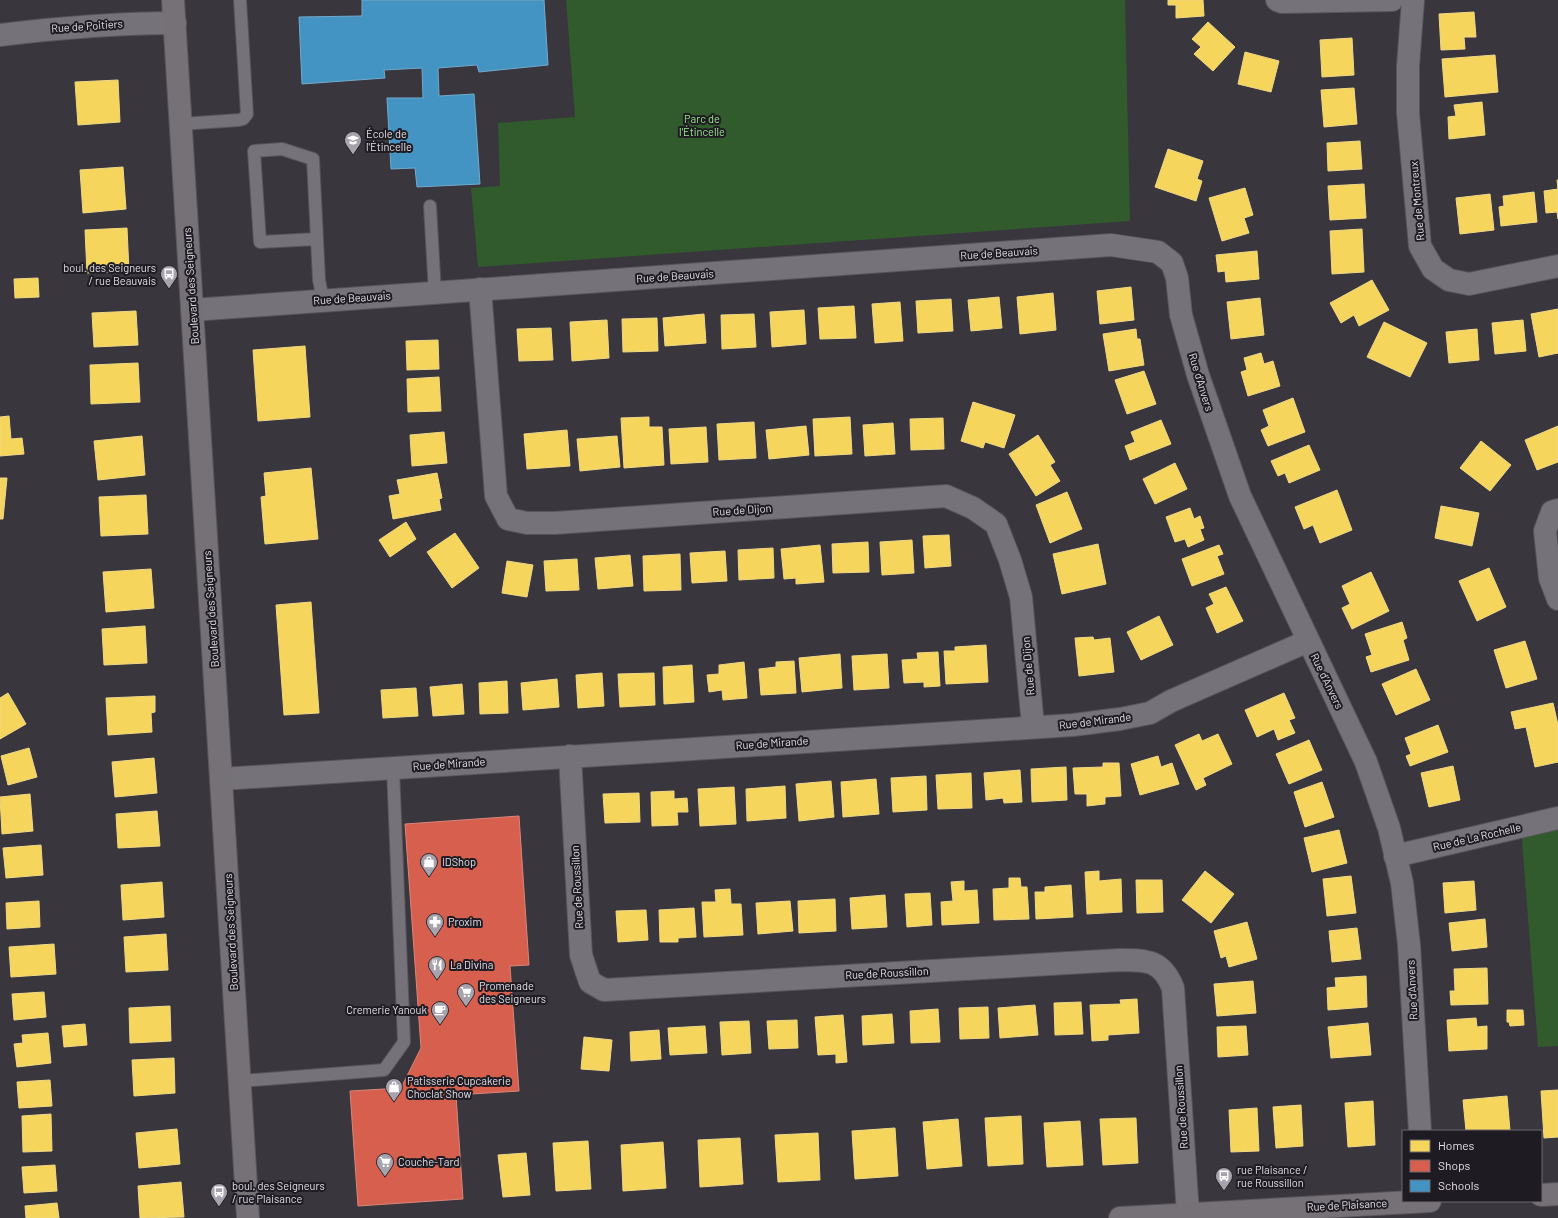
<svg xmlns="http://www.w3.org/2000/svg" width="1558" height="1218" viewBox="0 0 1558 1218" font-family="Barlow,sans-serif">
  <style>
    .green { fill: #315a2d }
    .homes { fill: #f6d55c; stroke: #f0d886 }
    .shops { fill: #d6604d; stroke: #da867b }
    .schools { fill: #4393c3; stroke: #73aace }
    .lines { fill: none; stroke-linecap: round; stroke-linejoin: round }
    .lane-casing { stroke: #58545b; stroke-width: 14 }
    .street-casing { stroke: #58545b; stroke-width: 24 }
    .secondary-casing { stroke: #58545b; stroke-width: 24 }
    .lane { stroke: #757379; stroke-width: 12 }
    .street { stroke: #757379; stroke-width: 22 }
    .secondary { stroke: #767176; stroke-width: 22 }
    .labels { text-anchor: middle; stroke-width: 4; stroke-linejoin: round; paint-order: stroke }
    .street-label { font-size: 11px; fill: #e2dee7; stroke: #1e1b22 }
    .park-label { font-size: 11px; fill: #9bea90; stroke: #1e1b22 }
    .poi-label { font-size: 11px; fill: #e2dee7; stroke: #1e1b22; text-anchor: start }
  </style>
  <rect width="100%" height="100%" fill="#39363e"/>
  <g class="green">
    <path d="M566 0H1125L1130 221 478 267 471 188 500 186 498 123 575 117Z"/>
    <path d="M1558 818V1046L1538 1047 1521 827Z"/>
  </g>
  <g class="homes">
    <path d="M1168 0H1203L1204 16 1176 18V5H1168Z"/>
    <path d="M1474 12 1476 37H1464L1465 49 1441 50 1439 14Z"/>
    <path d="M1208 22 1235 47 1213 71 1194 54 1201 47 1192 39Z"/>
    <path d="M1352 38 1354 75 1322 77 1320 40Z"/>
    <path d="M1245 52 1279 61 1271 92 1238 84Z"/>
    <path d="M1495 55 1498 92 1445 97 1442 59Z"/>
    <path d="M118 80 120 122 78 125 75 82Z"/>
    <path d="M1354 88 1357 124 1324 127 1321 90Z"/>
    <path d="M1482 102 1485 135 1449 139 1448 117 1456 116 1454 105Z"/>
    <path d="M1360 141 1362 169 1328 171 1327 143Z"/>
    <path d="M1168 149 1203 161 1197 179 1202 181 1196 201 1155 187Z"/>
    <path d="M123 167 126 209 83 213 80 170Z"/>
    <path d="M1557 180H1558V219L1557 212 1546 213 1544 191 1558 189Z"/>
    <path d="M1364 184 1366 218 1330 220 1328 186Z"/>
    <path d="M1245 188 1253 215 1244 218 1249 233 1222 241 1209 198Z"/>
    <path d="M1534 192 1537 222 1501 226 1499 207 1504 206 1503 196Z"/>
    <path d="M1490 194 1494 230 1460 234 1456 198Z"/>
    <path d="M127 228 129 271 87 273 85 230Z"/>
    <path d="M1362 229 1364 272 1332 274 1330 231Z"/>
    <path d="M1257 251 1259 279 1226 282 1225 271 1218 272 1216 255Z"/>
    <path d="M38 278 39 297 15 298 14 279Z"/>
    <path d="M1372 280 1389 310 1359 326 1354 315 1341 323 1330 303Z"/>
    <path d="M1131 287 1134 320 1100 324 1097 291Z"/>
    <path d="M1053 293 1056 330 1020 334 1017 297Z"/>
    <path d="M999 297 1002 328 971 331 968 300Z"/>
    <path d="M1260 298 1264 335 1231 339 1227 302Z"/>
    <path d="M951 299 953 331 918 333 916 301Z"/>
    <path d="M900 302 903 341 875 343 872 304Z"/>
    <path d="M854 306 856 338 820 339 818 308Z"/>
    <path d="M1558 309V353L1539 357 1531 314Z"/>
    <path d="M804 310 806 344 772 347 770 312Z"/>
    <path d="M136 311 138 345 94 347 92 313Z"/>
    <path d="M704 314 706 343 665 346 663 318Z"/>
    <path d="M754 314 756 347 722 349 721 315Z"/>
    <path d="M657 318 658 351 623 352 622 319Z"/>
    <path d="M607 320 609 358 572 361 570 322Z"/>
    <path d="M1523 320 1526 351 1495 354 1492 323Z"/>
    <path d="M1384 322 1427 343 1410 377 1367 357Z"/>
    <path d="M551 328 553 360 519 361 517 329Z"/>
    <path d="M1136 329 1137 339H1140L1144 365 1109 371 1103 334Z"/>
    <path d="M1477 329 1479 360 1449 363 1446 332Z"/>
    <path d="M438 340 439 369 407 370 406 341Z"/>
    <path d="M305 346 310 417 258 421 253 350Z"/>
    <path d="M1261 353 1264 364 1273 361 1280 386 1248 396 1241 372 1247 370 1244 358Z"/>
    <path d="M138 363 140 402 91 404 90 365Z"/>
    <path d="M1144 371 1156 404 1127 414 1115 380Z"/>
    <path d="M439 377 441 411 408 412 407 379Z"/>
    <path d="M1293 398 1305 432 1268 446 1261 430 1269 426 1263 410Z"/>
    <path d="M973 402 1015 415 1004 448 985 442 983 448 961 441Z"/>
    <path d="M9 416 11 439 22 438 24 454 0 456V417Z"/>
    <path d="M649 417V427H662L664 465 624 468 621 418Z"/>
    <path d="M850 417 852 454 815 456 813 419Z"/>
    <path d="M943 418 944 449 911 450 910 419Z"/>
    <path d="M1161 420 1171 444 1130 460 1125 446 1135 442 1131 432Z"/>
    <path d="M754 422 756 458 719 460 717 424Z"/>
    <path d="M893 423 895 454 865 456 863 425Z"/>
    <path d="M806 426 809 455 769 459 766 430Z"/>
    <path d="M1558 426V462L1537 470 1525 440Z"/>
    <path d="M706 427 708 462 671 464 669 429Z"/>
    <path d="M567 430 570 466 527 469 524 434Z"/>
    <path d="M444 432 447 463 412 466 410 435Z"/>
    <path d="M1038 435 1055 462 1050 465 1060 481 1036 496 1009 454Z"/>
    <path d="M142 436 145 475 98 480 94 441Z"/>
    <path d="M617 436 620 467 580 471 577 439Z"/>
    <path d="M1481 441 1511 465 1490 491 1460 468Z"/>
    <path d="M1309 445 1320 470 1289 483 1285 473 1278 476 1271 461Z"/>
    <path d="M1175 463 1187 489 1155 504 1143 479Z"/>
    <path d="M311 468 318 539 265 544 261 497 266 496 264 473Z"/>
    <path d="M437 473 442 498 439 499 441 510 393 519 389 496 400 494 397 480Z"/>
    <path d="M0 478H7L3 519H0Z"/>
    <path d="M1337 490 1352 530 1320 543 1313 525 1304 529 1295 507Z"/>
    <path d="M1067 492 1082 529 1050 543 1036 505Z"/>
    <path d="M146 495 148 534 101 536 99 497Z"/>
    <path d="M1441 506 1479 513 1472 546 1435 538Z"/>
    <path d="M1190 508 1194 519 1200 516 1204 528 1200 529 1204 540 1188 547 1185 539 1175 542 1166 517Z"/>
    <path d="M406 522 416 539 390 557 379 540Z"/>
    <path d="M455 533 479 568 452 588 427 552Z"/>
    <path d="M949 535 951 566 925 568 923 536Z"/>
    <path d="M912 540 914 573 882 575 880 542Z"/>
    <path d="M868 542 869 572 833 573 832 544Z"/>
    <path d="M1098 544 1106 584 1062 594 1053 554Z"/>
    <path d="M820 545 824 582 796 584V578L784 579 781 549Z"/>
    <path d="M1219 545 1223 554 1217 556 1224 574 1192 586 1182 559Z"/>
    <path d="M773 548 774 578 739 580 738 550Z"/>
    <path d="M725 551 727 581 692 583 690 553Z"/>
    <path d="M680 554 681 590 644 591 643 556Z"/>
    <path d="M630 555 633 586 598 589 595 558Z"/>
    <path d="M577 559 579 590 546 591 544 561Z"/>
    <path d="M507 561 533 565 527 597 502 593Z"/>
    <path d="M1489 568 1506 607 1477 621 1459 581Z"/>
    <path d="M151 569 154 608 106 612 103 572Z"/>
    <path d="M1371 572 1389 611 1352 629 1342 608 1350 604 1342 586Z"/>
    <path d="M1226 587 1243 621 1217 633 1206 608 1214 604 1209 594Z"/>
    <path d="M311 602 319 713 284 715 276 605Z"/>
    <path d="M1159 616 1173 645 1141 660 1127 632Z"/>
    <path d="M1402 622 1407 638 1403 640 1409 660 1371 672 1366 657 1372 655 1365 634Z"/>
    <path d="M145 626 147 663 104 665 102 629Z"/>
    <path d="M1093 637 1094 640 1110 638 1114 672 1079 676 1075 638Z"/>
    <path d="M1525 641 1537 679 1506 688 1494 650Z"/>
    <path d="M986 645 988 682 946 684 944 651H955V647Z"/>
    <path d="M938 652 940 686 924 687V682L904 683 902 660 918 659 917 653Z"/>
    <path d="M840 654 842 688 802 692 799 658Z"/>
    <path d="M887 654 889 688 854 690 852 656Z"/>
    <path d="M794 661 796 693 761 695 759 669 776 667V662Z"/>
    <path d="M744 662 747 698 723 700 722 690 709 692 707 675 719 674V665Z"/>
    <path d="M692 665 694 702 664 704 663 667Z"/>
    <path d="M1416 669 1430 700 1396 715 1382 684Z"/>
    <path d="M602 673 604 706 578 708 576 675Z"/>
    <path d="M654 673 655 705 620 707 618 674Z"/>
    <path d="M557 679 559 707 523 710 521 683Z"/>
    <path d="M507 681 508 713 480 714 479 683Z"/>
    <path d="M462 684 464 714 433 716 430 687Z"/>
    <path d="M416 688 418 716 383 718 381 690Z"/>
    <path d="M8 693 26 724 0 739V698Z"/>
    <path d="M1284 693 1295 718 1289 720 1295 733 1278 740 1274 729 1257 737 1245 710Z"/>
    <path d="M155 696V712L151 713 152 732 108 735 106 698Z"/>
    <path d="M1553 703 1558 725V762L1535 767 1526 727 1515 729 1511 712Z"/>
    <path d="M1438 725 1448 752 1410 766 1406 756 1411 754 1405 738Z"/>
    <path d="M1199 734 1202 741 1218 734 1232 764 1203 778 1206 785 1196 790 1175 745Z"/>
    <path d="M1309 740 1322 770 1289 784 1276 754Z"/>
    <path d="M29 748 37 777 8 785 1 756Z"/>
    <path d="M1158 756 1161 767 1172 763 1179 784 1140 795 1131 764Z"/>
    <path d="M154 758 157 793 115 797 112 762Z"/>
    <path d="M1103 763H1119L1121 796 1105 797V804L1087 806V794H1075L1073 768 1103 767Z"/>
    <path d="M1453 766 1460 800 1429 807 1421 773Z"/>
    <path d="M1066 767 1067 800 1032 802 1031 769Z"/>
    <path d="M1020 770 1022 802 1004 803 1003 798 986 800 984 773Z"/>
    <path d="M971 773 972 808 938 809 936 775Z"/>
    <path d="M926 776 927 810 893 812 891 778Z"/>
    <path d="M876 779 879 814 843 817 841 782Z"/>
    <path d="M831 781 834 817 799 821 796 784Z"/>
    <path d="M1322 782 1334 817 1305 827 1294 792Z"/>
    <path d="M785 786 786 818 747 821 746 789Z"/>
    <path d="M734 787 736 824 700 826 698 789Z"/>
    <path d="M674 791V799L687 798 688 812H677L678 825 652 826 651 792Z"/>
    <path d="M639 793 640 822 605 823 603 794Z"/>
    <path d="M30 794 33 831 2 834 0 797Z"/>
    <path d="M157 811 160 846 118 848 116 814Z"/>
    <path d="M1339 830 1347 863 1312 872 1304 838Z"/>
    <path d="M41 845 43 875 6 878 3 848Z"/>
    <path d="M1099 871V881L1121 879 1122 912 1087 914 1085 872Z"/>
    <path d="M1205 871 1234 894 1211 923 1182 900Z"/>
    <path d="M1351 876 1356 913 1327 916 1323 879Z"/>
    <path d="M1009 878H1020L1021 887H1027L1029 919 994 920 993 889 1009 888Z"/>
    <path d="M1136 880H1162L1163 912 1137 913Z"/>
    <path d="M964 881V891L977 890 979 923 942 925 941 902 953 901 951 882Z"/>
    <path d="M1474 881 1476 910 1445 913 1443 883Z"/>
    <path d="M162 882 164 917 123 920 121 885Z"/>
    <path d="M1071 885 1073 917 1036 919 1035 892H1045V887Z"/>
    <path d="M730 889 731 904H741L743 935 704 937 702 902H716L715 890Z"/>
    <path d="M930 893 932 925 907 927 905 894Z"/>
    <path d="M885 895 887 927 852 929 850 898Z"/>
    <path d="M835 899 836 931 799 933 798 901Z"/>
    <path d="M39 901 40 927 7 929 6 903Z"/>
    <path d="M790 901 793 931 758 934 756 903Z"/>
    <path d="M694 908 696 937 678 938V942H660L659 910Z"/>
    <path d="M646 910 648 940 618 942 616 911Z"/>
    <path d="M1485 919 1487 947 1452 951 1449 923Z"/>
    <path d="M1247 922 1257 959 1229 967 1226 956 1221 958 1214 931Z"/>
    <path d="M1357 928 1361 959 1332 962 1329 931Z"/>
    <path d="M166 934 168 970 126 972 124 937Z"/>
    <path d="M54 944 56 974 11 977 9 947Z"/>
    <path d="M1487 968 1488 1004 1451 1005 1450 991H1455L1454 969Z"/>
    <path d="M1366 976 1367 1007 1328 1010 1327 988 1336 987 1335 978Z"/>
    <path d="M1253 981 1256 1013 1217 1016 1214 984Z"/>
    <path d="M44 992 46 1017 14 1020 12 994Z"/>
    <path d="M1137 999 1139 1033 1108 1035V1040L1092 1041 1090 1005 1121 1004 1120 1000Z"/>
    <path d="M1081 1002 1083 1034 1055 1035 1054 1003Z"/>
    <path d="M1035 1005 1038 1035 1000 1038 998 1008Z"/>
    <path d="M170 1006 171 1041 130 1043 129 1008Z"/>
    <path d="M988 1007 989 1038 960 1039 959 1008Z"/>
    <path d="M938 1009 940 1042 911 1043 910 1011Z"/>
    <path d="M1507 1010H1523L1524 1025 1510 1026 1509 1022H1507Z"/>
    <path d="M892 1014 894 1043 863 1045 862 1016Z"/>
    <path d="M843 1015 847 1062 836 1063V1054L818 1055 815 1017Z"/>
    <path d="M1476 1018 1477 1027 1487 1026V1049L1449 1051 1447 1020Z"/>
    <path d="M797 1020 798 1048 769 1049 767 1021Z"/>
    <path d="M749 1021 751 1053 722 1055 720 1022Z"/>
    <path d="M1368 1023 1371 1055 1331 1058 1328 1027Z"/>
    <path d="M85 1024 87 1045 64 1047 62 1026Z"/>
    <path d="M705 1026 707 1053 670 1055 668 1028Z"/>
    <path d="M1246 1026 1248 1055 1218 1057 1217 1027Z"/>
    <path d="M659 1030 661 1059 631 1061 630 1032Z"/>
    <path d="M48 1033 51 1063 17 1067 14 1044 23 1043 22 1035Z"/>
    <path d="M584 1037 612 1040 609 1071 581 1069Z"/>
    <path d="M174 1058 175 1093 134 1096 132 1060Z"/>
    <path d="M50 1080 52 1106 19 1108 17 1082Z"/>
    <path d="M1558 1090V1137L1544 1138 1541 1091Z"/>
    <path d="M1507 1096 1510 1131H1466L1463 1100Z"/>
    <path d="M1373 1101 1375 1145 1348 1147 1345 1103Z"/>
    <path d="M1301 1105 1303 1146 1276 1148 1273 1107Z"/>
    <path d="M1257 1108 1259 1151 1231 1152 1229 1110Z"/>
    <path d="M51 1114 52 1151 23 1152 22 1116Z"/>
    <path d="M1021 1116 1023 1164 988 1166 985 1118Z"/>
    <path d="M1136 1118 1138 1163 1103 1165 1100 1119Z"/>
    <path d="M958 1119 962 1166 927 1169 923 1122Z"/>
    <path d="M1080 1121 1083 1165 1047 1167 1044 1123Z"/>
    <path d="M895 1128 898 1176 855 1179 852 1131Z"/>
    <path d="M177 1129 180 1164 139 1168 136 1133Z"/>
    <path d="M818 1133 820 1180 778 1182 775 1135Z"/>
    <path d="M740 1138 743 1184 700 1187 698 1140Z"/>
    <path d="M588 1141 591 1189 556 1191 553 1143Z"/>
    <path d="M663 1142 666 1188 623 1191 621 1145Z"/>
    <path d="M526 1153 530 1195 503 1197 498 1155Z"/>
    <path d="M55 1165 57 1191 24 1193 22 1167Z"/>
    <path d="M181 1182 184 1217 140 1218 138 1186Z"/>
    <path d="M57 1203 59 1218H26L25 1206Z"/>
  </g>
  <path class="shops" d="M519 816 529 965 510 966 519 1091 456 1095 463 1199 358 1206 350 1091 401 1088 421 1048 405 824Z"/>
  <path class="schools" d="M362 0H544L548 65 479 72 477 65 438 68 439 96 474 94 480 184 417 187 415 168 391 169 387 98H423L422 68 384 70 385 78 302 84 299 17 362 16Z"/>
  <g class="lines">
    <defs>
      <g id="lane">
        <path d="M181 124 239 120 243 119 247 114 240 0"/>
        <path d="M430 206 435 293"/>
        <path d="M317 239 260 242 254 151 282 149 313 159 319 280 323 300"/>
        <path d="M240 1081 384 1070 404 1042 393 768"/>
      </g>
      <g id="street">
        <path d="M1277 0 1282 2 1392 0"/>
        <path d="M1413 0 1408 66V113L1420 246 1433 269 1449 280 1469 284 1558 266"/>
        <path d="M0 35C58 28 116 23 175 23"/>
        <path d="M480 289 496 496 508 519 527 523H555L946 496 973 508 996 524 1010 560 1021 597 1033 726"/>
        <path d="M192 310 1111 245 1158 252 1172 263 1177 278 1181 315 1198 375 1240 496 1366 762 1389 828 1402 883 1409 945 1420 1131"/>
        <path d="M1558 510 1552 512 1545 531 1550 578 1558 599"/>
        <path d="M570 756 581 955 590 982 604 990 1120 960C1147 960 1162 960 1173 988L1188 1214"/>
        <path d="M221 779 1073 725 1120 719 1150 713 1171 701 1308 641"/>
        <path d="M1395 856 1558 818"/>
      </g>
      <g id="secondary">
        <path d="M173 0 248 1218"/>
        <path d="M1541 1195 1558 1194"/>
        <path d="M1120 1218 1430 1201"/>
      </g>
    </defs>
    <use href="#lane" class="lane-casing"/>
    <use href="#street" class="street-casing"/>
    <use href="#secondary" class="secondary-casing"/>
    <use href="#lane" class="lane"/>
    <use href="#street" class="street"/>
    <use href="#secondary" class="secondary"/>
  </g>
  <defs>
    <symbol id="school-pin" viewBox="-11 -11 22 30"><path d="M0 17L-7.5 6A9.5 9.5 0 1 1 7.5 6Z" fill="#a7a3ac" stroke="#1e1b22"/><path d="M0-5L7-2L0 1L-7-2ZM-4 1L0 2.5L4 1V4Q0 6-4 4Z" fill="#fff"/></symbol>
    <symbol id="bus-pin" viewBox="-11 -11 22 30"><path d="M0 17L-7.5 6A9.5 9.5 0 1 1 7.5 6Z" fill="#a7a3ac" stroke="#1e1b22"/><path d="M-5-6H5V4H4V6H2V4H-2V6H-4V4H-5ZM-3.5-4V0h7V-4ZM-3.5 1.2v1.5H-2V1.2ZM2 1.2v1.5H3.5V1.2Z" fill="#fff"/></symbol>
    <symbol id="shop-pin" viewBox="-11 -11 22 30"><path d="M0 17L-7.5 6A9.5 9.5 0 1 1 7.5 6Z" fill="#a7a3ac" stroke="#1e1b22"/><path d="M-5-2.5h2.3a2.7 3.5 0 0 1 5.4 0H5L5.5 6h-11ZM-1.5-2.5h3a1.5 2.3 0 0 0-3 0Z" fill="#fff"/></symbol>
    <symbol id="pharmacy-pin" viewBox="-11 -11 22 30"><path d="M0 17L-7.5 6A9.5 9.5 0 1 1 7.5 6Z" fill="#a7a3ac" stroke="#1e1b22"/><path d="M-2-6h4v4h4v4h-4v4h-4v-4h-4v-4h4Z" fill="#fff"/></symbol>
    <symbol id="restaurant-pin" viewBox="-11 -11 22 30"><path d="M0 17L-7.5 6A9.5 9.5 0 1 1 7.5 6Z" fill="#a7a3ac" stroke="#1e1b22"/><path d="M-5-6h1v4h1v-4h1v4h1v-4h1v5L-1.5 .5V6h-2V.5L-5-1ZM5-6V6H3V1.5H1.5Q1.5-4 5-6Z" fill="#fff"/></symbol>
    <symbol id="supermarket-pin" viewBox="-11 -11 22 30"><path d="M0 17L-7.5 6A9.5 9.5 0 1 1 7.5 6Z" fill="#a7a3ac" stroke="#1e1b22"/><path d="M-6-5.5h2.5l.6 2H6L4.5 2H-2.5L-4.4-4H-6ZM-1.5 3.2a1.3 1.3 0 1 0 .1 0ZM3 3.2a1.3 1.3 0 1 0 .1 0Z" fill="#fff"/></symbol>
    <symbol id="cafe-pin" viewBox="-11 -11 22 30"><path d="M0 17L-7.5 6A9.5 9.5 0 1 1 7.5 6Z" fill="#a7a3ac" stroke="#1e1b22"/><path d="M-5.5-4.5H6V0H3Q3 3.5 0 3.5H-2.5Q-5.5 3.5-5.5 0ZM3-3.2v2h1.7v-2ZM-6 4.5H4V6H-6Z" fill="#fff"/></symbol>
  </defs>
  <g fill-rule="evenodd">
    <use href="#school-pin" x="343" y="130" width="20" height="27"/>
    <use href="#bus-pin" x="159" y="264" width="20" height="27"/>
    <use href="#shop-pin" x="419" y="852" width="20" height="27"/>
    <use href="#pharmacy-pin" x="425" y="912" width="20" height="27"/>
    <use href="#restaurant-pin" x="427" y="955" width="20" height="27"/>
    <use href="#supermarket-pin" x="456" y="982" width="20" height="27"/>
    <use href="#cafe-pin" x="430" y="1000" width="20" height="27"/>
    <use href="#shop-pin" x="384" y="1077" width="20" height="27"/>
    <use href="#supermarket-pin" x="375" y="1152" width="20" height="27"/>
    <use href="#bus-pin" x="1214" y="1166" width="20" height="27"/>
    <use href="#bus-pin" x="209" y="1182" width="20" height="27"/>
  </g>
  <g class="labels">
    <g class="street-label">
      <text transform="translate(87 26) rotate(-4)" y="4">Rue de Poitiers</text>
      <text transform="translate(1417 201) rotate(-95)" y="4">Rue de Montreux</text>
      <text transform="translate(999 253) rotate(-4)" y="4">Rue de Beauvais</text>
      <text transform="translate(675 276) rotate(-4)" y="4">Rue de Beauvais</text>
      <text transform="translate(191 286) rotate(-94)" y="4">Boulevard des Seigneurs</text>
      <text transform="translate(352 298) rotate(-4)" y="4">Rue de Beauvais</text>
      <text transform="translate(1201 382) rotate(73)" y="4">Rue d'Anvers</text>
      <text transform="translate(742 510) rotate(-4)" y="4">Rue de Dijon</text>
      <text transform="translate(211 609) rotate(-94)" y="4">Boulevard des Seigneurs</text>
      <text transform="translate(1028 666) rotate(-95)" y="4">Rue de Dijon</text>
      <text transform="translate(1327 681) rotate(64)" y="4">Rue d'Anvers</text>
      <text transform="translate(1095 721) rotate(-7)" y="4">Rue de Mirande</text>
      <text transform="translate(772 743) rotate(-4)" y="4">Rue de Mirande</text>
      <text transform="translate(449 764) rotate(-4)" y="4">Rue de Mirande</text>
      <text transform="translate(1477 837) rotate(-13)" y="4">Rue de La Rochelle</text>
      <text transform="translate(577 887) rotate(-93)" y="4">Rue de Roussillon</text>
      <text transform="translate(231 932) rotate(-93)" y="4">Boulevard des Seigneurs</text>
      <text transform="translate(887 973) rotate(-3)" y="4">Rue de Roussillon</text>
      <text transform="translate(1412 990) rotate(-93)" y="4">Rue d'Anvers</text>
      <text transform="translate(1181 1107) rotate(-94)" y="4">Rue de Roussillon</text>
      <text transform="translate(1347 1205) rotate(-3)" y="4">Rue de Plaisance</text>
    </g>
    <g class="park-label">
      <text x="702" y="123">Parc de<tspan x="702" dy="13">l'Étincelle</tspan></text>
    </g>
    <g class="poi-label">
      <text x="366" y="138">École de<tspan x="366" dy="13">l'Étincelle</tspan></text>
      <text x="156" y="272" text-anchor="end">boul. des Seigneurs<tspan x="156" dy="13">/ rue Beauvais</tspan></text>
      <text x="442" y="866">IDShop</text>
      <text x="448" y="926">Proxim</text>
      <text x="450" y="969">La Divina</text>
      <text x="479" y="990">Promenade<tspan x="479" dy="13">des Seigneurs</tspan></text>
      <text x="427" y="1014" text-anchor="end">Cremerie Yanouk</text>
      <text x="407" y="1085">Patisserie Cupcakerie<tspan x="407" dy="13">Choclat Show</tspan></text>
      <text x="398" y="1166">Couche-Tard</text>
      <text x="1237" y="1174">rue Plaisance /<tspan x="1237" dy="13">rue Roussillon</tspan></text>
      <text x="232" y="1190">boul. des Seigneurs<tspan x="232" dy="13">/ rue Plaisance</tspan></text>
    </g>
  </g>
  <rect x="1402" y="1130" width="140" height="72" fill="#1e1b22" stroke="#6c6971"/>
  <rect x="1410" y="1140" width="20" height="12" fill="#f6d55c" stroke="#6c6971"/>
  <text x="1438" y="1150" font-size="12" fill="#e2dee7">Homes</text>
  <rect x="1410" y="1160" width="20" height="12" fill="#d6604d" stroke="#6c6971"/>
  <text x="1438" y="1170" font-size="12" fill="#e2dee7">Shops</text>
  <rect x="1410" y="1180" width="20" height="12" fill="#4393c3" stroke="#6c6971"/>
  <text x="1438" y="1190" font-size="12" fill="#e2dee7">Schools</text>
</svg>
